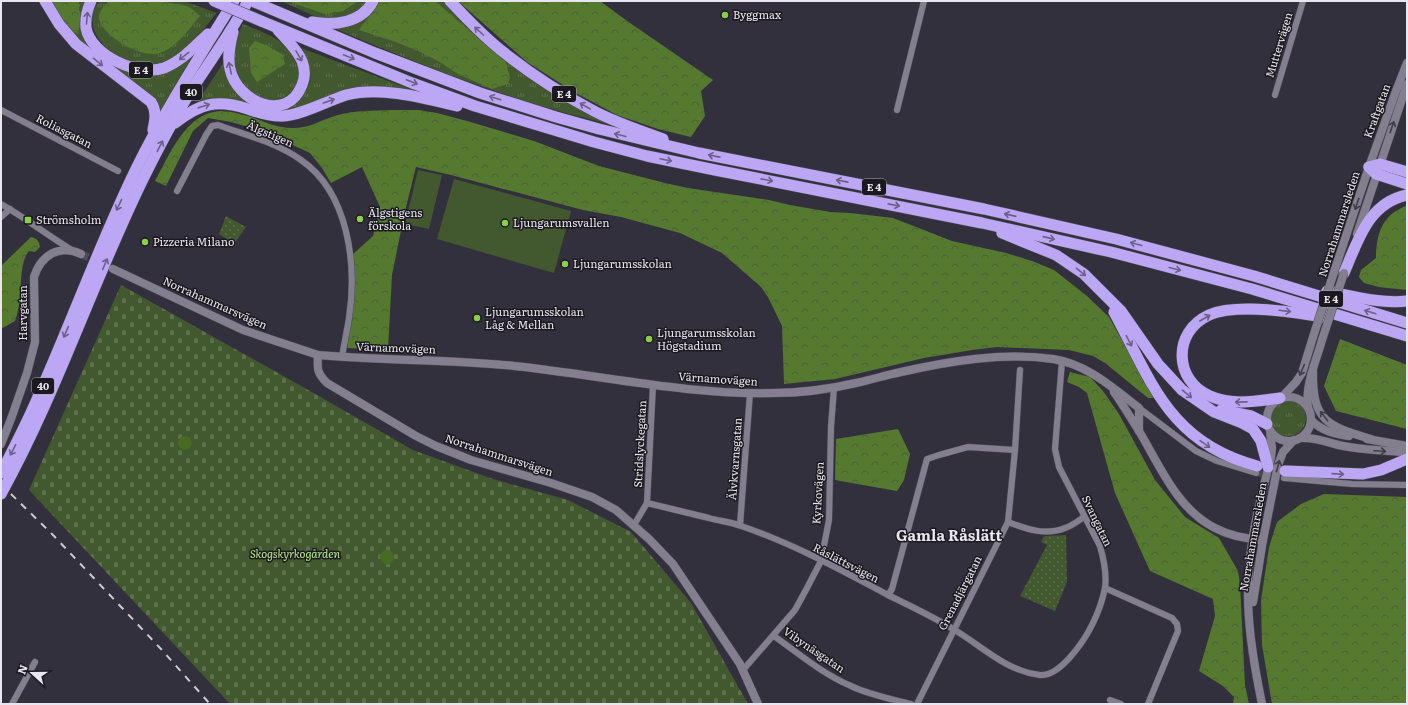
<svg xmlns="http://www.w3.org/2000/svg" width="1408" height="705" viewBox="0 0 1408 705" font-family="Literata,serif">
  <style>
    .grass { fill: url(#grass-tufts) }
    .forest { fill: url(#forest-crowns) }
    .cemetery { fill: url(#cemetery-stones) }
    .park { fill: url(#park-dots) }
    .pitch { fill: #42582e }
    .water { fill: #476b20 }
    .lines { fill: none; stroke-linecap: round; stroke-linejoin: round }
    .minor-tunnel { stroke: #4e4b58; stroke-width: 6; stroke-dasharray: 6 3; stroke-linecap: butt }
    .tertiary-tunnel { stroke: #4e4b58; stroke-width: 8; stroke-dasharray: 8 4; stroke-linecap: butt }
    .minor-casing { stroke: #504e59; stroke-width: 7 }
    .tertiary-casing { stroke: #504e59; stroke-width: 9 }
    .motorway-casing { stroke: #504e59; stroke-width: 12 }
    .minor { stroke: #837f8f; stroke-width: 6 }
    .tertiary { stroke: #837f8f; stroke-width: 8 }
    .motorway { stroke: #bca7f4; stroke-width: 11 }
    .rail { stroke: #cccad3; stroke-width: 2; stroke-dasharray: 7 7; stroke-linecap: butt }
    .tertiary-bridge-casing { stroke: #504e59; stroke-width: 9; stroke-linecap: butt }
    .motorway-bridge-casing { stroke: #504e59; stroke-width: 12; stroke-linecap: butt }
    .tertiary-bridge { stroke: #837f8f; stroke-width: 8 }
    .motorway-bridge { stroke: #bca7f4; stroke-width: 11 }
    .oneway { stroke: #6c608a }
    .oneway2 { stroke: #3f3d46 }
    .poi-dot { fill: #8cce45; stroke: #1b191f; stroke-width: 1.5 }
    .labels { text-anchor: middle; stroke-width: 3; stroke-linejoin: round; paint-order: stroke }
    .shield { fill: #1b191f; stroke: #aaa8b0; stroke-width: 1 }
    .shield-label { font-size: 10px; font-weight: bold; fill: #e8e6ee }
    .poi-label { font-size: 11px; fill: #e8e6ee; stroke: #1b191f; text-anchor: start }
    .street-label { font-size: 11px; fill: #e8e6ee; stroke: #1b191f }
    .park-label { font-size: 11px; font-style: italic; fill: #b9ee8a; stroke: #1b191f }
    .district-label { font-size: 15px; font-weight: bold; fill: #e8e6ee; stroke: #1b191f }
  </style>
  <defs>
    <pattern id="grass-tufts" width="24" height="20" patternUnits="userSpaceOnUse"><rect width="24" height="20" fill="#42582e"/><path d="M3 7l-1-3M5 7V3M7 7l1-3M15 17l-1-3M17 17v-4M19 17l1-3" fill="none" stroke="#5d704d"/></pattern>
    <pattern id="forest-crowns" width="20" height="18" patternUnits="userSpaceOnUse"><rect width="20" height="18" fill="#54792f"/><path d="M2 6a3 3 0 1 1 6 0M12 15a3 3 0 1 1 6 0" fill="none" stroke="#4d5f3b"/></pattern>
    <pattern id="cemetery-stones" width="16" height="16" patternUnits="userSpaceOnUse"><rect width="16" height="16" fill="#42582e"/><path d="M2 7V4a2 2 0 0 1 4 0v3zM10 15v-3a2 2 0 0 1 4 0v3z" fill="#5d704d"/></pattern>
    <pattern id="park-dots" width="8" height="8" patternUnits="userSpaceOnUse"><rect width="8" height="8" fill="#42582e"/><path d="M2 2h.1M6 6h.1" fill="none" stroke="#5d704d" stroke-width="1.8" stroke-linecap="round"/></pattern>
  </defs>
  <rect width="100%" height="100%" fill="#33303d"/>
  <g class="grass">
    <path d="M50 1H86L82 21 119 68 132 74 140 75 194 53 160 112 84 47Z"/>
    <path d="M99 1H184L217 13C203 29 189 52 169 60 159 64 148 66 139 64 111 59 78 30 99 1Z"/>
    <path d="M281 1H368L360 9 351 16 328 19 314 16Z"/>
    <path d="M379 1H445L468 26 618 127C591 119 564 113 538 105 470 84 402 57 336 29L370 13Z"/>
    <path d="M243 24C264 33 299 44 300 72 300 78 298 85 297 91L282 101H263L245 87 235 73 232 58 236 38Z"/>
    <path d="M298 47 421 93 384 90 290 113 199 102 200 98 224 62 241 97 295 104C315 82 315 71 298 47Z"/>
    <circle cx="1288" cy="418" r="18"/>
  </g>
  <g class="forest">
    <path d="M52 1H79V9L81 15 78 34C65 30 57 13 52 1Z"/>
    <path d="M109 1H162C180 7 185 0 200 16 189 29 177 47 160 53 143 59 103 37 99 19 98 12 104 6 109 1Z"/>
    <path d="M287 1H358L343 11 325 14Z"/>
    <path d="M380 1H435L479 39 505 60 510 77 508 84 492 89 458 74 440 62 418 51 396 42 359 30Z"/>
    <path d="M458 1H600L630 23 713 80 701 91 705 116 691 137 658 129 617 115 574 92 527 62Z"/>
    <path d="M255 41 268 46 283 55 285 64 257 82 251 73 249 48Z"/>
    <path d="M392 110H419L437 113 467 121 534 141 599 166 665 183 688 188 769 200 790 205 830 212 850 213 893 218 952 241 1006 253 1032 261 1054 270 1087 296 1109 317 1154 398H1148L1105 363 1093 356 1069 350 997 347 972 350 924 358 835 379 784 384 782 326 768 297 761 287 722 253 680 233 621 217 583 210 451 175 416 167 405 211 392 275 388 350 347 348 351 318V256L373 236 380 207 362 167 331 183 322 168 310 153 260 130 231 122 208 118 193 131 166 186 155 181C170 154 186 112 221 111 231 111 239 114 248 116 264 121 277 129 295 128 310 128 323 119 338 115 355 110 375 111 392 110Z"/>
    <path d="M1407 205V290L1379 287 1364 283 1359 277 1361 270 1376 258C1376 241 1379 224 1393 213 1397 210 1403 207 1407 205Z"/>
    <path d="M31 237C37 238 39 241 40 247L35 252 29 251C19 262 22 290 19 305 18 310 17 316 15 321L1 329V266Z"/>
    <path d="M1340 339 1407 365V429L1336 411 1324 386Z"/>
    <path d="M1070 372 1090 377 1103 391 1119 414 1155 480 1185 517 1219 538 1238 571 1240 584 1245 685 1249 704H1233L1234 697 1223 686 1199 671 1215 616 1213 599 1150 571 1115 493 1087 393 1079 387 1067 382Z"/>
    <path d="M898 429 910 454 904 480 897 491 835 480 836 439Z"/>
    <path d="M1324 494 1407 497V704H1272L1262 645 1261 600 1269 547 1277 522 1301 504Z"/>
  </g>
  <path class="cemetery" d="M121 285 303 387 413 450 493 479 568 500 631 532 691 603 748 704H230L29 490Z"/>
  <g class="park">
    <path d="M226 216 246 227 234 244 219 234Z"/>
    <path d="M1066 535 1067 582 1055 611 1020 596 1047 545 1041 542 1044 536Z"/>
  </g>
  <g class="pitch">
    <path d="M418 170 442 175 429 229 405 224Z"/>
    <path d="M454 179 571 211 554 273 437 239Z"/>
  </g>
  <g class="water">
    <circle cx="185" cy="443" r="7"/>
    <circle cx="387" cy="557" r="7"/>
  </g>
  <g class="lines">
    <path class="minor-tunnel" d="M1256 473 1284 478"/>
    <path class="tertiary-tunnel" d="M81 254 100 263"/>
    <defs>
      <g id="minor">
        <path d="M1275 95 1303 1"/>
        <path d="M1 110 118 171"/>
        <path d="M897 110 924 1"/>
        <path d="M177 191 206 135 212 126 218 125C245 135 278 143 301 160 349 193 357 265 349 318 347 331 344 344 342 357"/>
        <path d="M1 204C26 218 48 236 72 250"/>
        <path d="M1 217 10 209"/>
        <path d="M1139 408 1196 451 1217 461 1256 473"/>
        <path d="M1284 478 1352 484 1407 485"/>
        <path d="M647 503 653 385"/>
        <path d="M1008 522C1026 529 1046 536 1065 528 1072 526 1078 521 1084 517"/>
        <path d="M634 525 647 503C668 508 688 513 709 518 719 521 731 522 741 526 792 543 841 570 888 595 910 606 932 616 953 629 981 645 1005 671 1040 675 1060 677 1084 641 1092 625 1097 615 1103 598 1105 588 1107 574 1104 560 1100 546L1059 467 1055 449 1062 361"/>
        <path d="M740 525 750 393"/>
        <path d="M1105 588 1172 618 1177 624 1178 631 1148 704"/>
        <path d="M888 595 892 589 927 459 939 455 968 447 1015 450"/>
        <path d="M774 636C799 654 823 674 851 686 870 695 891 699 911 704"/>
        <path d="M743 670 795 610 807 588 821 561 829 520 831 427 834 388"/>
        <path d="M1110 700 1121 704"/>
        <path d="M12 704 35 662"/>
        <path d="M917 704 1008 522 1015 450 1020 370"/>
      </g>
      <g id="tertiary">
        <path d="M1357 234 1407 84"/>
        <path d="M113 269 243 330 318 355 331 356C392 361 453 359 514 366 601 375 686 395 774 393 801 393 830 389 856 383 871 380 886 375 901 372 950 361 1003 352 1053 359 1087 364 1113 388 1139 408V431"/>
        <path d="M1335 269 1369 167 1396 91 1407 63"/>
        <path d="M318 355C317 369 317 373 327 383L416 436 436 446 471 460 551 483 592 497 616 510 649 539 673 564 740 664 758 704"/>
        <path d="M1313 371C1312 421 1327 426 1371 439"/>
        <path d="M1114 392C1123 405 1131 418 1139 431 1160 466 1177 509 1215 528 1230 536 1247 539 1263 540"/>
        <circle cx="1289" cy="419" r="22"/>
        <path d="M1282 397 1296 382 1302 373 1313 337"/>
        <path d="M1308 407C1305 384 1316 362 1322 340"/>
        <path d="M1311 420C1322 431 1334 434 1349 436"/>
        <path d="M1301 438C1318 437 1327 443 1343 446 1363 450 1382 450 1402 452L1407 453"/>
        <path d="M1367 439 1407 446"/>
        <path d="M1 444 11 419 27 373 35 342 34 277C41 255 59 244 81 254"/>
        <path d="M1253 602 1263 540 1278 465 1283 452 1294 440"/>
        <path d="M1262 704C1253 660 1245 613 1249 568 1252 530 1262 493 1271 457L1272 448 1270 431"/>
      </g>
      <g id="motorway">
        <path d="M45 1 59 24 76 44 151 102C157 111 155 120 153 130"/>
        <path d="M91 1C87 10 85 18 86 28 91 56 139 77 164 68 182 61 195 46 208 34"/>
        <path d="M252 1 375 53 480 93 556 117 599 129 699 153 984 209 1116 239 1254 276 1407 323"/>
        <path d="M450 1C468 20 486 39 507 55 534 76 562 94 592 110 614 122 639 130 663 139"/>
        <path d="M261 21 412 83 475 106 594 142 647 156 715 170 982 223 1111 252 1252 289 1407 336"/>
        <path d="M312 22C334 26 362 23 373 1"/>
        <path d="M233 32C230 44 227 57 230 69 237 102 287 124 302 85 305 78 305 69 302 61 297 49 286 39 278 30"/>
        <path d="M175 123C200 103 217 99 248 109 259 113 271 117 283 116 302 115 327 101 346 95 381 86 424 98 457 106"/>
        <path d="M1369 167 1376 174 1407 184"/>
        <path d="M1369 167 1380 164 1407 172"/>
        <path d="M1002 233 1056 255 1084 274 1121 311 1158 364 1182 390 1214 412 1242 423 1253 429 1261 441 1268 467"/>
        <path d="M1344 273C1358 241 1368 203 1407 195"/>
        <path d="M1327 291C1353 296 1380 304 1407 301"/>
        <path d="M1114 312C1152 383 1170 443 1257 466"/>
        <path d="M1280 398C1257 401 1232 406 1210 396 1174 381 1172 332 1209 315 1237 303 1297 312 1327 318"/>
        <path d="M1221 410 1251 416 1267 424"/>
        <path d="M1285 471 1363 474 1381 470 1407 459"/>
        <path d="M1 473C14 448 27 423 38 397 72 321 100 243 136 169 165 110 200 56 234 1"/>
        <path d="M1 494C58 391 93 280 145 175 161 143 178 110 198 80 215 54 233 29 248 1"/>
      </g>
    </defs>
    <use href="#minor" class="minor-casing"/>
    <use href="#tertiary" class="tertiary-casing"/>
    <use href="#motorway" class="motorway-casing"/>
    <use href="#minor" class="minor"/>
    <use href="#tertiary" class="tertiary"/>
    <use href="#motorway" class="motorway"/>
    <path class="rail" d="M11 494 53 535 161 649 210 704"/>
    <defs>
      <g id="tertiary-bridge">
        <path d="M1313 337 1335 269"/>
        <path d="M1322 340 1344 273"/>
      </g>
      <path id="motorway-bridge" d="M214 1 261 21"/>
    </defs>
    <use href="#tertiary-bridge" class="tertiary-bridge-casing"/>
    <use href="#motorway-bridge" class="motorway-bridge-casing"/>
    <use href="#tertiary-bridge" class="tertiary-bridge"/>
    <use href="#motorway-bridge" class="motorway-bridge"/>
  </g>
  <defs><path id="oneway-shaft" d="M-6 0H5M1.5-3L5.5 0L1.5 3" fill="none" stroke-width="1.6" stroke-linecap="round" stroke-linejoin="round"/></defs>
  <g class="oneway">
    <use href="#oneway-shaft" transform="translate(87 18) rotate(-85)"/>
    <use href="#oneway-shaft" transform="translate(479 31) rotate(-138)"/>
    <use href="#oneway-shaft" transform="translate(184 56) rotate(142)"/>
    <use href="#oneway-shaft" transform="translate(299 56) rotate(60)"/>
    <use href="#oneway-shaft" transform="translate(349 57) rotate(22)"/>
    <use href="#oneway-shaft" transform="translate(98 62) rotate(39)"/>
    <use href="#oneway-shaft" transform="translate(230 68) rotate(-103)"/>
    <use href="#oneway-shaft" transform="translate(412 82) rotate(21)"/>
    <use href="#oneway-shaft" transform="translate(495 98) rotate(-162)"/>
    <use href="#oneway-shaft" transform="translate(329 101) rotate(-19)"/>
    <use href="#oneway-shaft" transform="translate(204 106) rotate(-18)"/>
    <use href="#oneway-shaft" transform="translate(585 106) rotate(-150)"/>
    <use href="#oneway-shaft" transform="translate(620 135) rotate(-166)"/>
    <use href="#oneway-shaft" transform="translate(160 146) rotate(-62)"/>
    <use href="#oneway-shaft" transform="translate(714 156) rotate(-169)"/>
    <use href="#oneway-shaft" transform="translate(666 160) rotate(12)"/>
    <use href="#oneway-shaft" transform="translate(767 180) rotate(11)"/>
    <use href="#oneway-shaft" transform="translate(842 181) rotate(-169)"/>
    <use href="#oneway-shaft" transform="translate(119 205) rotate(115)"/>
    <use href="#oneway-shaft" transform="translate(894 205) rotate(11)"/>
    <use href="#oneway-shaft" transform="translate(1010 215) rotate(-167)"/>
    <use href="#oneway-shaft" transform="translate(1049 238) rotate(13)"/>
    <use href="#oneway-shaft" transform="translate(1136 244) rotate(-165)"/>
    <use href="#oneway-shaft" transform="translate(105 264) rotate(-67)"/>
    <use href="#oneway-shaft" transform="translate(1175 269) rotate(14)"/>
    <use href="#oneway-shaft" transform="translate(1081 272) rotate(39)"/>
    <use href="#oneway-shaft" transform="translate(1285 311) rotate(7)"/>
    <use href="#oneway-shaft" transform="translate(1370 312) rotate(-163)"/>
    <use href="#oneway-shaft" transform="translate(1205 318) rotate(-30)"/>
    <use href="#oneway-shaft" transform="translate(66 332) rotate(113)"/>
    <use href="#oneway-shaft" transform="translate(1129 341) rotate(62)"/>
    <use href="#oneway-shaft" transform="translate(1187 394) rotate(39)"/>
    <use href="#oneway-shaft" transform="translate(1241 402) rotate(179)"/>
    <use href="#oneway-shaft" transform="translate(1205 444) rotate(35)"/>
    <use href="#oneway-shaft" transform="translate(13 450) rotate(117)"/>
    <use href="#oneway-shaft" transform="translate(1338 474) rotate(4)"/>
  </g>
  <g class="oneway2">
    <use href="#oneway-shaft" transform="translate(1392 127) rotate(-71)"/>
    <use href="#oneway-shaft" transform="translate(1357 204) rotate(108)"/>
    <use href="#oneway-shaft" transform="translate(1302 370) rotate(113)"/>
    <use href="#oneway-shaft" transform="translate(1324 416) rotate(-128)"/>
    <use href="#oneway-shaft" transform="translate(1380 451) rotate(3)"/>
    <use href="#oneway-shaft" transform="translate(1278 466) rotate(-75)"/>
  </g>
  <g class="poi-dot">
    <circle cx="725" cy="15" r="4"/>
    <circle cx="360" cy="219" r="4"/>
    <rect x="24" y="216" width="8" height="8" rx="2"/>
    <circle cx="505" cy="223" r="4"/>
    <circle cx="145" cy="242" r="4"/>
    <circle cx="565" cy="264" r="4"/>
    <circle cx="477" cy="318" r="4"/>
    <circle cx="649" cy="339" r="4"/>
  </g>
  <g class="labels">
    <g class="shield">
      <rect x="129" y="62" width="24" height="16" rx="3"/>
      <rect x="180" y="84" width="22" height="16" rx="3"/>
      <rect x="552" y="86" width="24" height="16" rx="3"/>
      <rect x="862" y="179" width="24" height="16" rx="3"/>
      <rect x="1319" y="291" width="24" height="16" rx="3"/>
      <rect x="32" y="378" width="22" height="16" rx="3"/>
    </g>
    <g class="shield-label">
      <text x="141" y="74">E 4</text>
      <text x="191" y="96">40</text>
      <text x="564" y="98">E 4</text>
      <text x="874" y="191">E 4</text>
      <text x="1331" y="303">E 4</text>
      <text x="43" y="390">40</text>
    </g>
    <g class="poi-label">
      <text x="733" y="19">Byggmax</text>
      <text x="368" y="217">Älgstigens<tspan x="368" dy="13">förskola</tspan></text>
      <text x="36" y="224">Strömsholm</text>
      <text x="513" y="227">Ljungarumsvallen</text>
      <text x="153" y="246">Pizzeria Milano</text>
      <text x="573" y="268">Ljungarumsskolan</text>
      <text x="485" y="316">Ljungarumsskolan<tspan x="485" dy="13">Låg &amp; Mellan</tspan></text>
      <text x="657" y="337">Ljungarumsskolan<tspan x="657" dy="13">Högstadium</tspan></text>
    </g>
    <g class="street-label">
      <text transform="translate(1279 45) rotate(-73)" y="4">Muttervägen</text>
      <text transform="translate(1377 111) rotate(-70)" y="4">Kraftgatan</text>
      <text transform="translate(64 131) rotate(27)" y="4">Roliasgatan</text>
      <text transform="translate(270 134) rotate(23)" y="4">Älgstigen</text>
      <text transform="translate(1339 224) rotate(-72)" y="4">Norrahammarsleden</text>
      <text transform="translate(215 303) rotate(24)" y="4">Norrahammarsvägen</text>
      <text transform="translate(23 313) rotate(-90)" y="4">Harvgatan</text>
      <text transform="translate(396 348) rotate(2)" y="4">Värnamovägen</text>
      <text transform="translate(718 379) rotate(4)" y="4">Värnamovägen</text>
      <text transform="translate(640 444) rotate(-87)" y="4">Stridslyckegatan</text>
      <text transform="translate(499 455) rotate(18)" y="4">Norrahammarsvägen</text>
      <text transform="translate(735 459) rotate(-86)" y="4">Älvkvarnsgatan</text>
      <text transform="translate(818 493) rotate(-87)" y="4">Kyrkovägen</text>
      <text transform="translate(1097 521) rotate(64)" y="4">Svangatan</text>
      <text transform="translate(1253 537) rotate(-80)" y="4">Norrahammarsleden</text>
      <text transform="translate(846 563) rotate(27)" y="4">Råslättsvägen</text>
      <text transform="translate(960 593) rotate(-63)" y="4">Grenadjärgatan</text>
      <text transform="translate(814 650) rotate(34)" y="4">Vibynäsgatan</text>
    </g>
    <g class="park-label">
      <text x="295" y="558">Skogskyrkogården</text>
    </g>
    <g class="district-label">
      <text x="949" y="541">Gamla Råslätt</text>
    </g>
  </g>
  <rect width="1408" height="705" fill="none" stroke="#e8e6ee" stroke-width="4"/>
  <g transform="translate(32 673) rotate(291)" stroke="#1b191f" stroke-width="3" paint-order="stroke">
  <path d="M0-3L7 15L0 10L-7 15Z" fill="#e8e6ee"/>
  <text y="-6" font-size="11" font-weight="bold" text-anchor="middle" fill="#e8e6ee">N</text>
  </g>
</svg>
